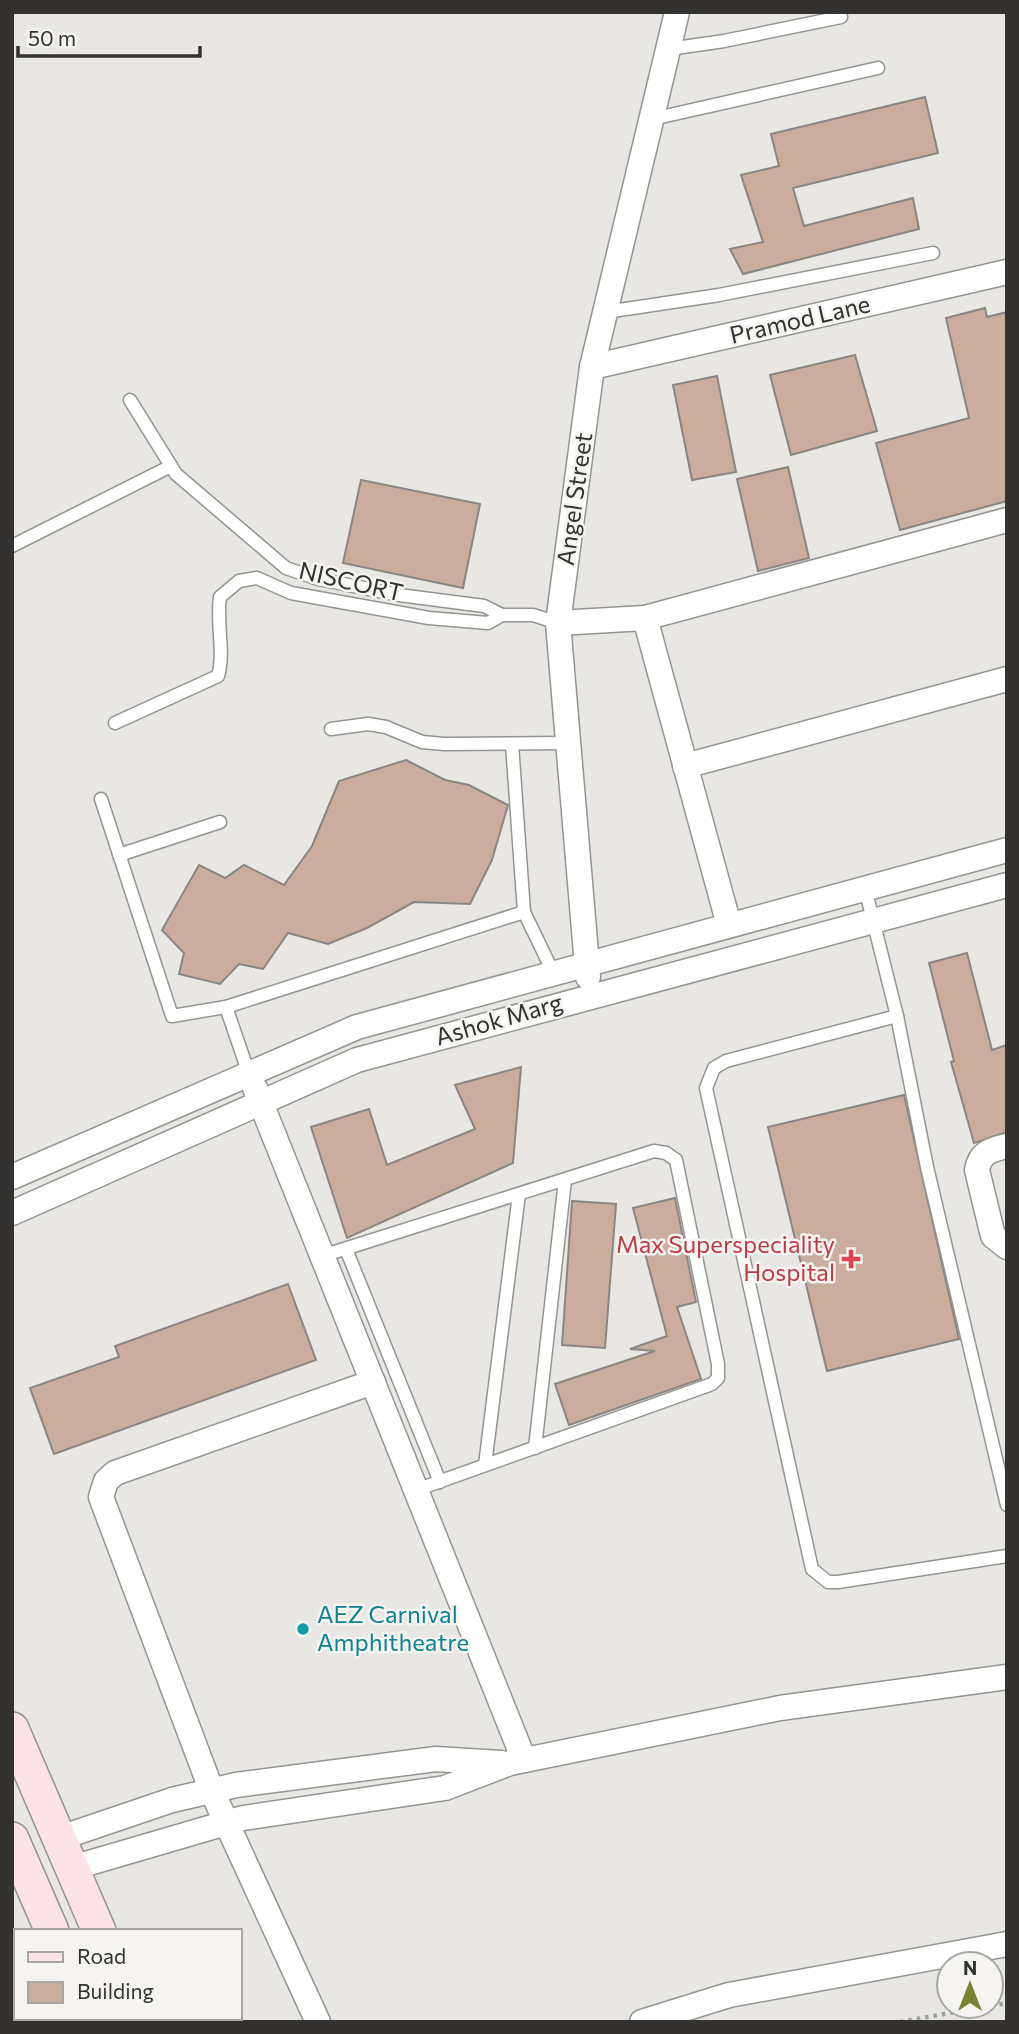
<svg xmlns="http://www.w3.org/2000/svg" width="1019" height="2034" viewBox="0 0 1019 2034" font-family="Commissioner,sans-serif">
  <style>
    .building { fill: #caad9c; stroke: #898684; stroke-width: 2 }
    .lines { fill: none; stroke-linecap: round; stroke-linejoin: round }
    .service-casing { stroke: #959490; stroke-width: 15 }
    .minor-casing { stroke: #959490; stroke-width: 27 }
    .secondary-casing { stroke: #959490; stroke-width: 36 }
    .path { stroke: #a09f9c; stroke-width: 4.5; stroke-dasharray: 3.5 5; stroke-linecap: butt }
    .service { stroke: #fff; stroke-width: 12 }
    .minor { stroke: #fff; stroke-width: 24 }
    .secondary { stroke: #fde2e7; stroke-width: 33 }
    .health-dot { fill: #e0444e; stroke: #f5f4f0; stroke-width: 2.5 }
    .culture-dot { fill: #0f9aa8; stroke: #f5f4f0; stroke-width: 2.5 }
    .labels { text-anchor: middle; stroke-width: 5; stroke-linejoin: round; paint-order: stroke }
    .street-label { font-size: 24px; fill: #333231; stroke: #f5f4f0 }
    .health-label { font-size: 24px; fill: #be3a42; stroke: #f5f4f0; text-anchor: end }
    .culture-label { font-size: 24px; fill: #0d838f; stroke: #f5f4f0; text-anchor: start }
  </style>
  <rect width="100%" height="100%" fill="#e8e7e3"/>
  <g class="building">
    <path d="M925 97 938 153 793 188 804 226 913 198 919 229 743 274 730 249 763 242 741 175 779 166 771 134Z"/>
    <path d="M985 308 987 317 1007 312V501L900 530 876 443 969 418 946 318Z"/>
    <path d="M855 355 877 431 791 455 770 375Z"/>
    <path d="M717 376 736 472 692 480 673 385Z"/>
    <path d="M788 467 809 558 758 571 737 479Z"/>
    <path d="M361 480 480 504 463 588 343 563Z"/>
    <path d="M406 760 445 780 469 785 508 805 492 860 470 904 414 902 367 928 328 944 288 933 263 969 239 964 220 984 179 974 184 953 162 930 199 865 225 878 244 865 284 885 312 846 339 781Z"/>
    <path d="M967 953 992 1050 1007 1045V1132L974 1143 951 1062 954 1061 929 963Z"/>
    <path d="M521 1067 513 1163 347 1238 311 1127 369 1109 387 1165 475 1129 455 1085Z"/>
    <path d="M904 1095 959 1339 827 1371 768 1127Z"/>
    <path d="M675 1198 696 1302 677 1307 701 1379 569 1425 555 1384 655 1351 630 1349 667 1336 633 1208Z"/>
    <path d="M572 1201 616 1204 605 1348 562 1345Z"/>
    <path d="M288 1284 316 1360 54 1454 30 1388 119 1357 115 1346Z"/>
  </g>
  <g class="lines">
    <defs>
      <g id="service">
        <path d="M669 49 724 41 841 17"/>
        <path d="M652 119 878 68"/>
        <path d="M606 312 719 295 933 253"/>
        <path d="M130 400 176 474 286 568 318 579 399 595 484 606 502 615H533L558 623"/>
        <path d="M12 546 171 466"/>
        <path d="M115 723 218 676C225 652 216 623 220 597L239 581 257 578 291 593 429 618 488 623 502 615"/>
        <path d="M331 729 368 724 386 727 422 742 444 744 568 743"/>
        <path d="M512 744 524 912"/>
        <path d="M101 799 172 1016 226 1007"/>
        <path d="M119 855 220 822"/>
        <path d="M865 888 897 1016 927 1167 1007 1505"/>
        <path d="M897 1016 726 1061 714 1068 706 1088 812 1569 828 1582H838L1007 1556"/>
        <path d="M249 1074 226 1007 524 912 553 972"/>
        <path d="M346 1249 440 1482"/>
        <path d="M322 1256 654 1151 666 1153 676 1160 718 1364V1378L712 1384 416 1490"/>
        <path d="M535 1448 565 1180"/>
        <path d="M485 1465 519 1194"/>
      </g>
      <g id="minor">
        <path d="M592 367 1007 272"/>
        <path d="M645 618 729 925"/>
        <path d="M558 623 645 618 1007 520"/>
        <path d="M685 766 1007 679"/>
        <path d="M588 977 558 623 592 367 677 12"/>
        <path d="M255 1088 524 1760"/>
        <path d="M1007 1146C991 1150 980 1152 977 1170L993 1236 1007 1247"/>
        <path d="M12 1177 357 1027 1007 850"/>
        <path d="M12 1213 357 1060 1007 885"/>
        <path d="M60 1838 172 1800 236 1785 436 1759 501 1763"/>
        <path d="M72 1868 243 1818 445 1788 510 1763 780 1708 1007 1677"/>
        <path d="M12 1954 16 1953"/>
        <path d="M318 2022 211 1789 101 1497 106 1481 115 1473 373 1382"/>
        <path d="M642 2022 729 1995 1007 1944"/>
      </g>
      <g id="secondary">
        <path d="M12 1729 99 1931"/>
        <path d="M12 1839 52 1931"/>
        <path d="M83 2018 85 2022"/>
        <path d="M142 2018 146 2022"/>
      </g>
    </defs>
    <use href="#service" class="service-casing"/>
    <use href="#minor" class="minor-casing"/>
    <use href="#secondary" class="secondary-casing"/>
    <g class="path">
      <path d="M991 2006 1007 2003"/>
      <path d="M900 2022 989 2006"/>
    </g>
    <use href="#service" class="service"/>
    <use href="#minor" class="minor"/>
    <use href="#secondary" class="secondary"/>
  </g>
  <path class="health-dot" d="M847.5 1248.5h7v7h7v7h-7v7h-7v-7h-7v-7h7z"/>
  <circle class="culture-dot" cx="303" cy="1629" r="7"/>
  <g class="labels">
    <g class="street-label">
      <text transform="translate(800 320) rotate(-13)" y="8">Pramod Lane</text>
      <text transform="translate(575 499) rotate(-82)" y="8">Angel Street</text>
      <text transform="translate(351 582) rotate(13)" y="8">NISCORT</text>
      <text transform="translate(499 1020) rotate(-16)" y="8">Ashok Marg</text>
    </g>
    <g class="health-label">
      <text x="835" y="1253">Max Superspeciality<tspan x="835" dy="28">Hospital</tspan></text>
    </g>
    <g class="culture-label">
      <text x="317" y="1623">AEZ Carnival<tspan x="317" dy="28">Amphitheatre</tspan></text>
    </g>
  </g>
  <rect width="1019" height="2034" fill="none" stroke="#333231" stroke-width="28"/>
  <rect x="14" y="1929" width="228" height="91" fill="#f5f4f0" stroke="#a7a6a4" stroke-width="2"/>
  <rect x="28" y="1952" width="35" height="10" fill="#fde2e7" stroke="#a7a6a4" stroke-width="2"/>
  <text x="77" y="1964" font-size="21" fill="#333231">Road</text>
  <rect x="28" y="1982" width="35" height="21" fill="#caad9c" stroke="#a7a6a4" stroke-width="2"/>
  <text x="77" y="1999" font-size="21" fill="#333231">Building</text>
  <g transform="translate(970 1985)"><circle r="33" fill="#f5f4f0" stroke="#a7a6a4" stroke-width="2"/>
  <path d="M0-5L12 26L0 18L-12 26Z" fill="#7a832f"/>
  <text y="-10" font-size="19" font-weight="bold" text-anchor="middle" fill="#333231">N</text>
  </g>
  <path d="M18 46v10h182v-10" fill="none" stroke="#333231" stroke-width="3.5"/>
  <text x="28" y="46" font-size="21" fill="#333231" stroke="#f5f4f0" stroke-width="5" paint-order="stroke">50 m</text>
</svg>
